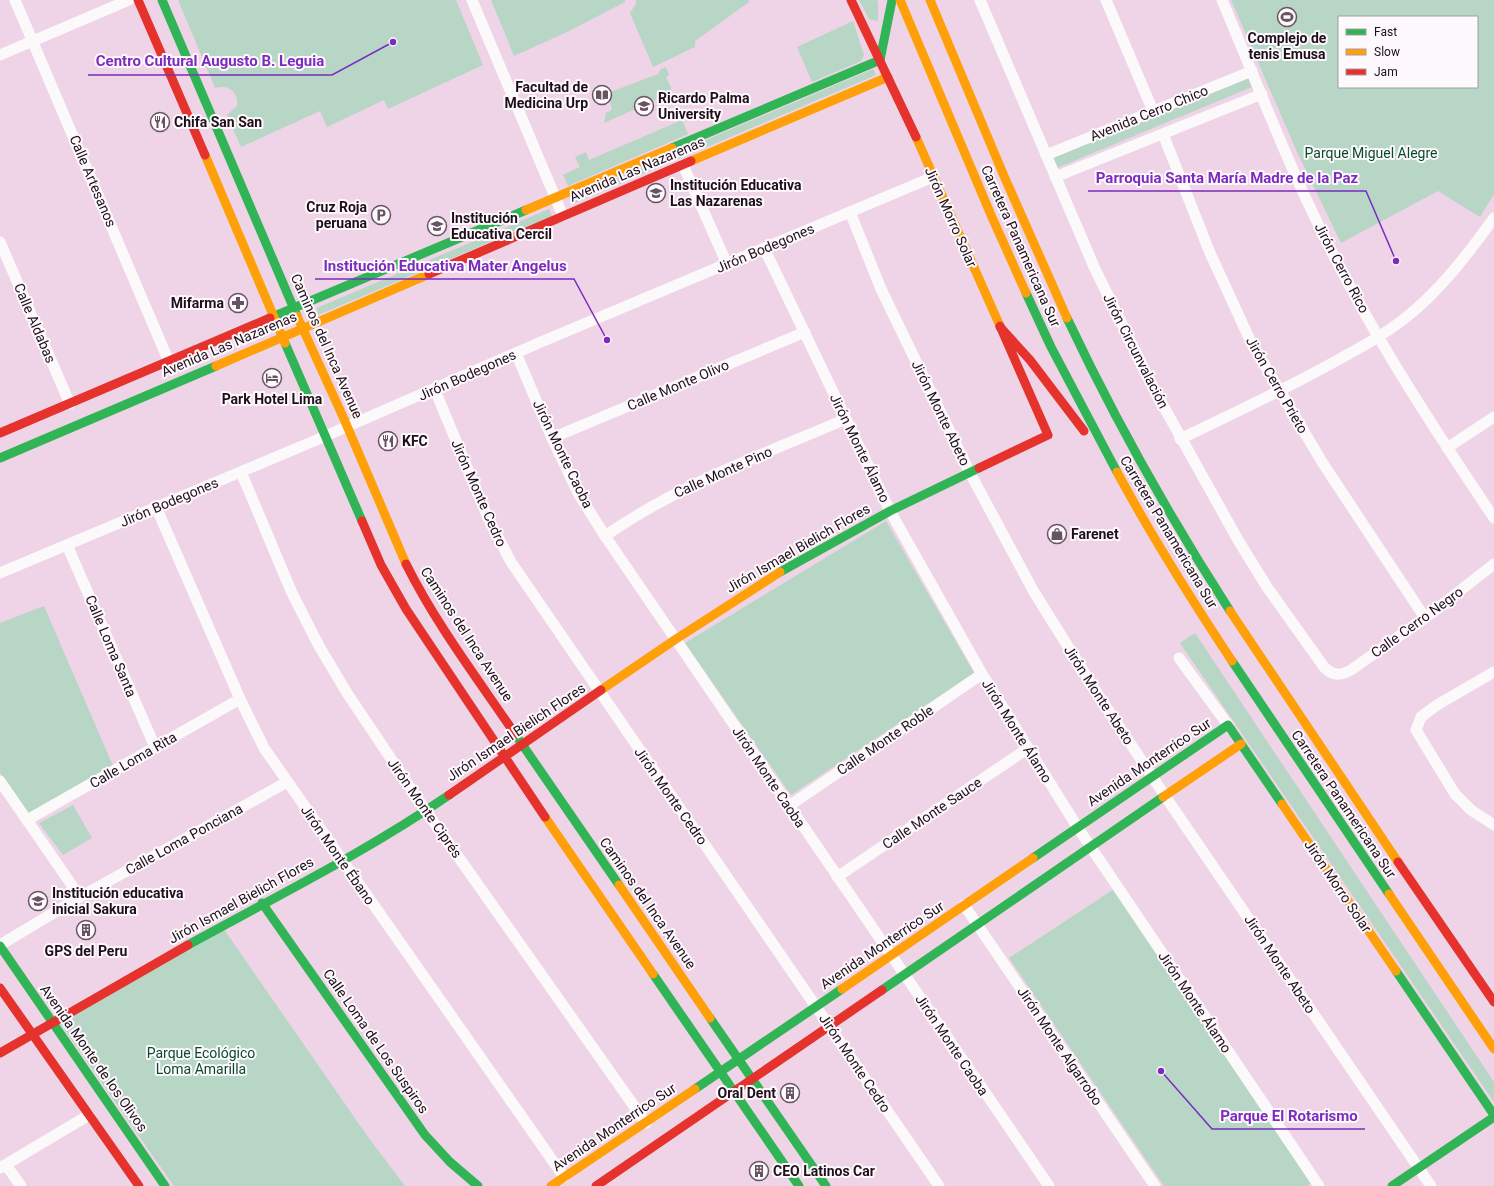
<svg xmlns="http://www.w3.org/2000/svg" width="1494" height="1186" viewBox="0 0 1494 1186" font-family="Roboto,sans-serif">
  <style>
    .green { fill: #b7d6c6; fill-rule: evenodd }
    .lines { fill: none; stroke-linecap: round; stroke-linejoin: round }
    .street { stroke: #fcf9fb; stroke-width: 11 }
    .fast { stroke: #30b455; stroke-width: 9 }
    .slow { stroke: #ff9f0a; stroke-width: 9 }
    .jam { stroke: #e5322d; stroke-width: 9 }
    .labels { text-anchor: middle; stroke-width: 4; stroke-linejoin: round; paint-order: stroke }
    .poi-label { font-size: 14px; font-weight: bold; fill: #1f0f1b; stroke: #fef9fc; text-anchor: start }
    .street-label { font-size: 14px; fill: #1f0f1b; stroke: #fef9fc }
    .park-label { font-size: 14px; fill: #084a2d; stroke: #fef9fc }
    .leader { fill: none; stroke: #7b2cbf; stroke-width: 1.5 }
    .callout-dot { fill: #7b2cbf; stroke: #fef9fc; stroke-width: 1.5 }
    .callout-label { font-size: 15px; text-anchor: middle; font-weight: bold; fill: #7b2cbf; stroke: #fef9fc; stroke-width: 4; stroke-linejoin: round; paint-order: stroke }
  </style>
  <rect width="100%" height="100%" fill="#eed4e6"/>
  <g class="green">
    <path d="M178 0H456L483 65 388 109 384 100 327 127 320 111 241 147 227 115 237 106C239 92 229 84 215 88Z"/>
    <path d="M491 0H625V2L565 33 514 56Z"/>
    <path d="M636 0H748L749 2 695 41V47L653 67 630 13 636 4Z"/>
    <path d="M859 0H877L878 3V21L869 19Z"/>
    <path d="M1231 0H1494V194L1480 217 1438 191 1341 243 1297 152ZM1339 17H1477V87H1339Z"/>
    <path d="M853 21 864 55 861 61 812 82 797 47Z"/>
    <path d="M666 67 669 75 666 78 671 87V93L604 123 606 113 612 110 608 93 658 74 661 69Z"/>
    <path d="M873 69 876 75 575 203 572 197Z"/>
    <path d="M1248 77 1252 87 1057 168 1053 158Z"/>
    <path d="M682 120 688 134 568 186 563 175 580 167 575 157 586 152 589 160Z"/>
    <path d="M549 209 552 216 318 315 317 308Z"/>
    <path d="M886 521 974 673 791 795 685 643Z"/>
    <path d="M44 606 113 766 28 814 0 773V623Z"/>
    <path d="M1195 633 1494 1082V1102L1180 643Z"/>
    <path d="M73 805 92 838 63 855 39 823Z"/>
    <path d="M1114 889 1311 1183 1307 1186H1164L1009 958Z"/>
    <path d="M223 928 368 1137 405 1186H174L60 1023Z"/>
  </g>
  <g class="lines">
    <g class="street">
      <path d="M15 0 169 362"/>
      <path d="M472 0 563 216"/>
      <path d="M980 0 1095 269 1155 391 1238 540 1267 587 1324 667C1333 676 1340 676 1351 670L1425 618 1494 564"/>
      <path d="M1106 0 1153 111"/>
      <path d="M1222 0C1251 68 1277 137 1308 203 1359 314 1426 417 1494 518"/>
      <path d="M0 55 129 0"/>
      <path d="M1163 134 1210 253 1250 340 1322 462 1425 618"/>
      <path d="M1046 155 1252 71"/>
      <path d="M683 165 727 264"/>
      <path d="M1055 177 1262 94"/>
      <path d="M850 212 881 289 970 473 1034 592 1097 693 1165 796 1431 1186"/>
      <path d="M0 242 70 404"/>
      <path d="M764 248 890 511 982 674 1078 828 1319 1186"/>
      <path d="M516 353 552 438 578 493 605 536 1049 1186"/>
      <path d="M435 390 488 518 511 562 939 1186"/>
      <path d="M552 438 805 332"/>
      <path d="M1180 439C1232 414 1284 390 1334 362 1358 349 1382 336 1404 319 1439 292 1468 254 1494 218"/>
      <path d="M1447 448 1494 417"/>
      <path d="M241 472 292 593 319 646 347 693 426 811 646 1123"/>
      <path d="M156 507 240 699 264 748 564 1177"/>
      <path d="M605 536C678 485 764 454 846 419"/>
      <path d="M67 545 155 747"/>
      <path d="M0 573 314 441 541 342 933 177"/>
      <path d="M1179 658 1228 725"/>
      <path d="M1494 672 1437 705 1421 717 1416 730 1455 794 1471 810 1494 825"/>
      <path d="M0 781 80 897"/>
      <path d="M789 806 982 674"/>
      <path d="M27 820 240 699"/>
      <path d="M837 877 1027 749"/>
      <path d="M964 905 1155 1186"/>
      <path d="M0 945 80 897 287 782"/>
      <path d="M6 1165 21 1186"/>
      <path d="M0 1168 89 1115"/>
    </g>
    <g class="fast">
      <path d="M162 0 297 316"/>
      <path d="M880 60 892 0"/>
      <path d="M672 148 880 60"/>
      <path d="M1026 293 1051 347 1117 472"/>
      <path d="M270 318 526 210"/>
      <path d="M1067 318C1115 420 1169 516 1230 611"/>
      <path d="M285 343 362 521"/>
      <path d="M0 458 216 366"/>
      <path d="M780 572 890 511 979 468"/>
      <path d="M1232 661 1389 894"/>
      <path d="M515 734 619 885"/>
      <path d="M1033 858 1228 725 1282 804"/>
      <path d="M262 903 425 1135 450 1162 478 1186"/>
      <path d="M188 945C275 897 366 852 449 795"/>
      <path d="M0 946 165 1186"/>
      <path d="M1396 971 1494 1115"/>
      <path d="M653 974 799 1186"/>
      <path d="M882 990 1163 797"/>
      <path d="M710 1018 826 1186"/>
      <path d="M695 1089 842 989"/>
      <path d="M1392 1186 1494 1117"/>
    </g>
    <g class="slow">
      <path d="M900 0 991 215 1026 293"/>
      <path d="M930 0 1004 176 1067 318"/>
      <path d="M916 137 1000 326"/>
      <path d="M205 155 285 343"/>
      <path d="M691 161 888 77"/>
      <path d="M526 210 672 148"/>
      <path d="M297 316 344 419 406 564"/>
      <path d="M216 366 429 274"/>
      <path d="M1117 472C1152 537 1191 599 1232 661"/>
      <path d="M1230 611 1398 862"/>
      <path d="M601 690 676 639 780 572"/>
      <path d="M1163 797 1241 744"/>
      <path d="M1282 804 1396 971"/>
      <path d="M545 817 653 974"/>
      <path d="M619 885 710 1018"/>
      <path d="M1389 894 1494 1049"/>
      <path d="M842 989 1033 858"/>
      <path d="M551 1186 695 1089"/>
    </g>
    <g class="jam">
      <path d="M138 0 205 155"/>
      <path d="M851 0 916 137"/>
      <path d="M429 274 691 161"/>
      <path d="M1000 327 1030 360 1084 431"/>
      <path d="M0 433 270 318"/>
      <path d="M979 468 1048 435 1000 326"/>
      <path d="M362 521 381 565 406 609 545 817"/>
      <path d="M406 564C436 624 477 678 515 734"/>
      <path d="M449 795 601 690"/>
      <path d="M1398 862 1494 1002"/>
      <path d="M0 988 139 1186"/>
      <path d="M0 1053 188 945"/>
      <path d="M596 1186 882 990"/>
    </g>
  </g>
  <defs>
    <symbol id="stadium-ring" viewBox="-11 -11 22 22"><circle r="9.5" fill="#fef9fc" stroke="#675462" stroke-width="1.5"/><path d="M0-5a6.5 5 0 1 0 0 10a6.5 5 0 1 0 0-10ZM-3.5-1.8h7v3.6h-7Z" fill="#675462"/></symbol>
    <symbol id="library-ring" viewBox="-11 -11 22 22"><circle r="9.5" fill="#fef9fc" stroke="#675462" stroke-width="1.5"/><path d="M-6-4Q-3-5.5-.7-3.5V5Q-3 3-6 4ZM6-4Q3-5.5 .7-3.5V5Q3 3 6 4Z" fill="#675462"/></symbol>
    <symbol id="university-ring" viewBox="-11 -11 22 22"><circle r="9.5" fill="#fef9fc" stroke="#675462" stroke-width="1.5"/><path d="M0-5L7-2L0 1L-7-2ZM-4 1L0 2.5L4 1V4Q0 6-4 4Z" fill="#675462"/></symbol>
    <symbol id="restaurant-ring" viewBox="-11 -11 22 22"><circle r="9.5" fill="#fef9fc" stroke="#675462" stroke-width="1.5"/><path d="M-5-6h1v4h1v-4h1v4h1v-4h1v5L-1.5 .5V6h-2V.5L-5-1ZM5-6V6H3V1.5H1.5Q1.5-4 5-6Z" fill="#675462"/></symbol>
    <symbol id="school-ring" viewBox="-11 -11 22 22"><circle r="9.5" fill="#fef9fc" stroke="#675462" stroke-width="1.5"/><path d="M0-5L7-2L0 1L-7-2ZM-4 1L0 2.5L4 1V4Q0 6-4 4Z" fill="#675462"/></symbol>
    <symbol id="parking-ring" viewBox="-11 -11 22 22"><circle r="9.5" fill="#fef9fc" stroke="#675462" stroke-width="1.5"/><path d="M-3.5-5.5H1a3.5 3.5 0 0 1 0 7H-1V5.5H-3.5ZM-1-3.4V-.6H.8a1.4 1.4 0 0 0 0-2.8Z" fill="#675462"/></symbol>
    <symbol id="pharmacy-ring" viewBox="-11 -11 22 22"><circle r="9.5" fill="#fef9fc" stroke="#675462" stroke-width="1.5"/><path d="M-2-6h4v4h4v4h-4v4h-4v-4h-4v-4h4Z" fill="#675462"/></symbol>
    <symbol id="hotel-ring" viewBox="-11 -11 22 22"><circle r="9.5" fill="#fef9fc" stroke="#675462" stroke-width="1.5"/><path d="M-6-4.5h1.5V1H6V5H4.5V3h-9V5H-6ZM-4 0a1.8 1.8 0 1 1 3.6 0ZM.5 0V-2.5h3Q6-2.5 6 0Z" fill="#675462"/></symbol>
    <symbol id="shop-ring" viewBox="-11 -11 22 22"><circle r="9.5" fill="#fef9fc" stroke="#675462" stroke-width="1.5"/><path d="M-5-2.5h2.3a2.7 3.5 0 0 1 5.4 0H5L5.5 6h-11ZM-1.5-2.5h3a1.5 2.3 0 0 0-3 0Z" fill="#675462"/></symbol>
    <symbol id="building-ring" viewBox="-11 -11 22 22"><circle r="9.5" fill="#fef9fc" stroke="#675462" stroke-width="1.5"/><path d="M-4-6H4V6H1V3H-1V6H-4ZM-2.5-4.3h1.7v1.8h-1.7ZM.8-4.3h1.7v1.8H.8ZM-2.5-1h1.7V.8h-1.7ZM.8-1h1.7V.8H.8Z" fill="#675462"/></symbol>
  </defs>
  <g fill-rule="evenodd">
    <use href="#stadium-ring" x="1276" y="6" width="22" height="22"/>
    <use href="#library-ring" x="591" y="84" width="22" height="22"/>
    <use href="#university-ring" x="633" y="95" width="22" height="22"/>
    <use href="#restaurant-ring" x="149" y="111" width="22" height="22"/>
    <use href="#school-ring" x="645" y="182" width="22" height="22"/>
    <use href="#parking-ring" x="370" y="204" width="22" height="22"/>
    <use href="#school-ring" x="426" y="215" width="22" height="22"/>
    <use href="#pharmacy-ring" x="227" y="292" width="22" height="22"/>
    <use href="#hotel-ring" x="261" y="367" width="22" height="22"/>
    <use href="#restaurant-ring" x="377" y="430" width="22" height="22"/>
    <use href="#shop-ring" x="1046" y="523" width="22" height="22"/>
    <use href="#school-ring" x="27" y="890" width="22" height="22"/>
    <use href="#building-ring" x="75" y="919" width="22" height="22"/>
    <use href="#building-ring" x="779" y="1082" width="22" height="22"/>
    <use href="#building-ring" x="748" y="1160" width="22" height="22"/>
  </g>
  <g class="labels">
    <g class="poi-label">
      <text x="1287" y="43" text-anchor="middle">Complejo de<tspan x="1287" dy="16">tenis Emusa</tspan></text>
      <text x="588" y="92" text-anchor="end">Facultad de<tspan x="588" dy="16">Medicina Urp</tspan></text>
      <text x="658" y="103">Ricardo Palma<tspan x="658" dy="16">University</tspan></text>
      <text x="174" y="127">Chifa San San</text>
      <text x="670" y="190">Institución Educativa<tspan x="670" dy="16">Las Nazarenas</tspan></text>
      <text x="367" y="212" text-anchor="end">Cruz Roja<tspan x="367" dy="16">peruana</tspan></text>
      <text x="451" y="223">Institución<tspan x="451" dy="16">Educativa Cercil</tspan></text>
      <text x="224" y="308" text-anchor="end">Mifarma</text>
      <text x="272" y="404" text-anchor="middle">Park Hotel Lima</text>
      <text x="402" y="446">KFC</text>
      <text x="1071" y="539">Farenet</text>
      <text x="52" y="898">Institución educativa<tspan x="52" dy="16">inicial Sakura</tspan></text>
      <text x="86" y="956" text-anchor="middle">GPS del Peru</text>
      <text x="776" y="1098" text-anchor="end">Oral Dent</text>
      <text x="773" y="1176">CEO Latinos Car</text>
    </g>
    <g class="street-label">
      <text transform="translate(1149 113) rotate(-22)" y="5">Avenida Cerro Chico</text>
      <text transform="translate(637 169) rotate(-23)" y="5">Avenida Las Nazarenas</text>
      <text transform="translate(93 181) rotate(67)" y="5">Calle Artesanos</text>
      <text transform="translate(951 217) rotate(66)" y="5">Jirón Morro Solar</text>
      <text transform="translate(1021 246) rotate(66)" y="5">Carretera Panamericana Sur</text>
      <text transform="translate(765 248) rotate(-23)" y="5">Jirón Bodegones</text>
      <text transform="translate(1342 268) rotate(62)" y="5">Jirón Cerro Rico</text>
      <text transform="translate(35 323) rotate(67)" y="5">Calle Aldabas</text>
      <text transform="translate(229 344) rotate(-23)" y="5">Avenida Las Nazarenas</text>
      <text transform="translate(327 346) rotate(66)" y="5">Caminos del Inca Avenue</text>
      <text transform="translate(1136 351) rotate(63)" y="5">Jirón Circunvalación</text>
      <text transform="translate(467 375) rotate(-24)" y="5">Jirón Bodegones</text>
      <text transform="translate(678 385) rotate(-23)" y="5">Calle Monte Olivo</text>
      <text transform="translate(1277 385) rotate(60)" y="5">Jirón Cerro Prieto</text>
      <text transform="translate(941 413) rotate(64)" y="5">Jirón Monte Abeto</text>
      <text transform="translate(860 448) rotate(64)" y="5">Jirón Monte Álamo</text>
      <text transform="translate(563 454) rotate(64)" y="5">Jirón Monte Caoba</text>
      <text transform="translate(723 472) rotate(-24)" y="5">Calle Monte Pino</text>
      <text transform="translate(479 493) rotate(66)" y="5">Jirón Monte Cedro</text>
      <text transform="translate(169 502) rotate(-23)" y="5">Jirón Bodegones</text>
      <text transform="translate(1169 532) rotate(59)" y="5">Carretera Panamericana Sur</text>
      <text transform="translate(798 548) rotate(-30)" y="5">Jirón Ismael Bielich Flores</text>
      <text transform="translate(1417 622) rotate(-36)" y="5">Calle Cerro Negro</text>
      <text transform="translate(467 634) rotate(57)" y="5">Caminos del Inca Avenue</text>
      <text transform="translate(111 646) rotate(67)" y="5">Calle Loma Santa</text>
      <text transform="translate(1099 695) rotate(57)" y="5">Jirón Monte Abeto</text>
      <text transform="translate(1017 731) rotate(58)" y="5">Jirón Monte Álamo</text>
      <text transform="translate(516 732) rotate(-34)" y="5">Jirón Ismael Bielich Flores</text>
      <text transform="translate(885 740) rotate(-34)" y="5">Calle Monte Roble</text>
      <text transform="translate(133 760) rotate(-30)" y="5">Calle Loma Rita</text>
      <text transform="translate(1149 762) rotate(-34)" y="5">Avenida Monterrico Sur</text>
      <text transform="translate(769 777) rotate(56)" y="5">Jirón Monte Caoba</text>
      <text transform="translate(671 796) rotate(55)" y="5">Jirón Monte Cedro</text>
      <text transform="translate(1344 804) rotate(56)" y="5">Carretera Panamericana Sur</text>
      <text transform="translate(425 808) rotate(55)" y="5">Jirón Monte Ciprés</text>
      <text transform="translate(932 813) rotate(-34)" y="5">Calle Monte Sauce</text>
      <text transform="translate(184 839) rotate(-29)" y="5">Calle Loma Ponciana</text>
      <text transform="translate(338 855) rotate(55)" y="5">Jirón Monte Ébano</text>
      <text transform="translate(1338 886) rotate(56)" y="5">Jirón Morro Solar</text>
      <text transform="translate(241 900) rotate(-29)" y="5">Jirón Ismael Bielich Flores</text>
      <text transform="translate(648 903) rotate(55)" y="5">Caminos del Inca Avenue</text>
      <text transform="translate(882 945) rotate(-34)" y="5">Avenida Monterrico Sur</text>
      <text transform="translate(1280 964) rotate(56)" y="5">Jirón Monte Abeto</text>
      <text transform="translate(1195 1002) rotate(56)" y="5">Jirón Monte Álamo</text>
      <text transform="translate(376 1041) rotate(55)" y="5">Calle Loma de Los Suspiros</text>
      <text transform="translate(952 1045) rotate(56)" y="5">Jirón Monte Caoba</text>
      <text transform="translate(1060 1046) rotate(56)" y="5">Jirón Monte Algarrobo</text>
      <text transform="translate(94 1058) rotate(55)" y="5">Avenida Monte de los Olivos</text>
      <text transform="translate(855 1063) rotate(56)" y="5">Jirón Monte Cedro</text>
      <text transform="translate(614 1127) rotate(-34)" y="5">Avenida Monterrico Sur</text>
    </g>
    <g class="park-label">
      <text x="1371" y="158">Parque Miguel Alegre</text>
      <text x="201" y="1058">Parque Ecológico<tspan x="201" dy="16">Loma Amarilla</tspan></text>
    </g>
  </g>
  <path class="leader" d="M393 42L332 75H88M1396 261L1366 191H1088M607 340L574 279H315M1161 1071L1212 1129H1365"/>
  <g class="callout-dot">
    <circle cx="393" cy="42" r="4"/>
    <circle cx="1396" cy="261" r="4"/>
    <circle cx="607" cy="340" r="4"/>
    <circle cx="1161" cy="1071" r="4"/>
  </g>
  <g class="callout-label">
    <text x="210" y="66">Centro Cultural Augusto B. Leguia</text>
    <text x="1227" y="183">Parroquia Santa María Madre de la Paz</text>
    <text x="445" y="271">Institución Educativa Mater Angelus</text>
    <text x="1289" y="1121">Parque El Rotarismo</text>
  </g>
  <rect x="1338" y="16" width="140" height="72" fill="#fef9fc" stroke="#a59ba2"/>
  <rect x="1346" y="29" width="20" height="6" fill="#30b455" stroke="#a59ba2"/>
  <text x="1374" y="36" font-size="12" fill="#1f0f1b">Fast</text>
  <rect x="1346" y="49" width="20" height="6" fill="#ff9f0a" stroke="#a59ba2"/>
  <text x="1374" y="56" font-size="12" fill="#1f0f1b">Slow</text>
  <rect x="1346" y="69" width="20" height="6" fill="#e5322d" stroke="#a59ba2"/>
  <text x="1374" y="76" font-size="12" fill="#1f0f1b">Jam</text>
</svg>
